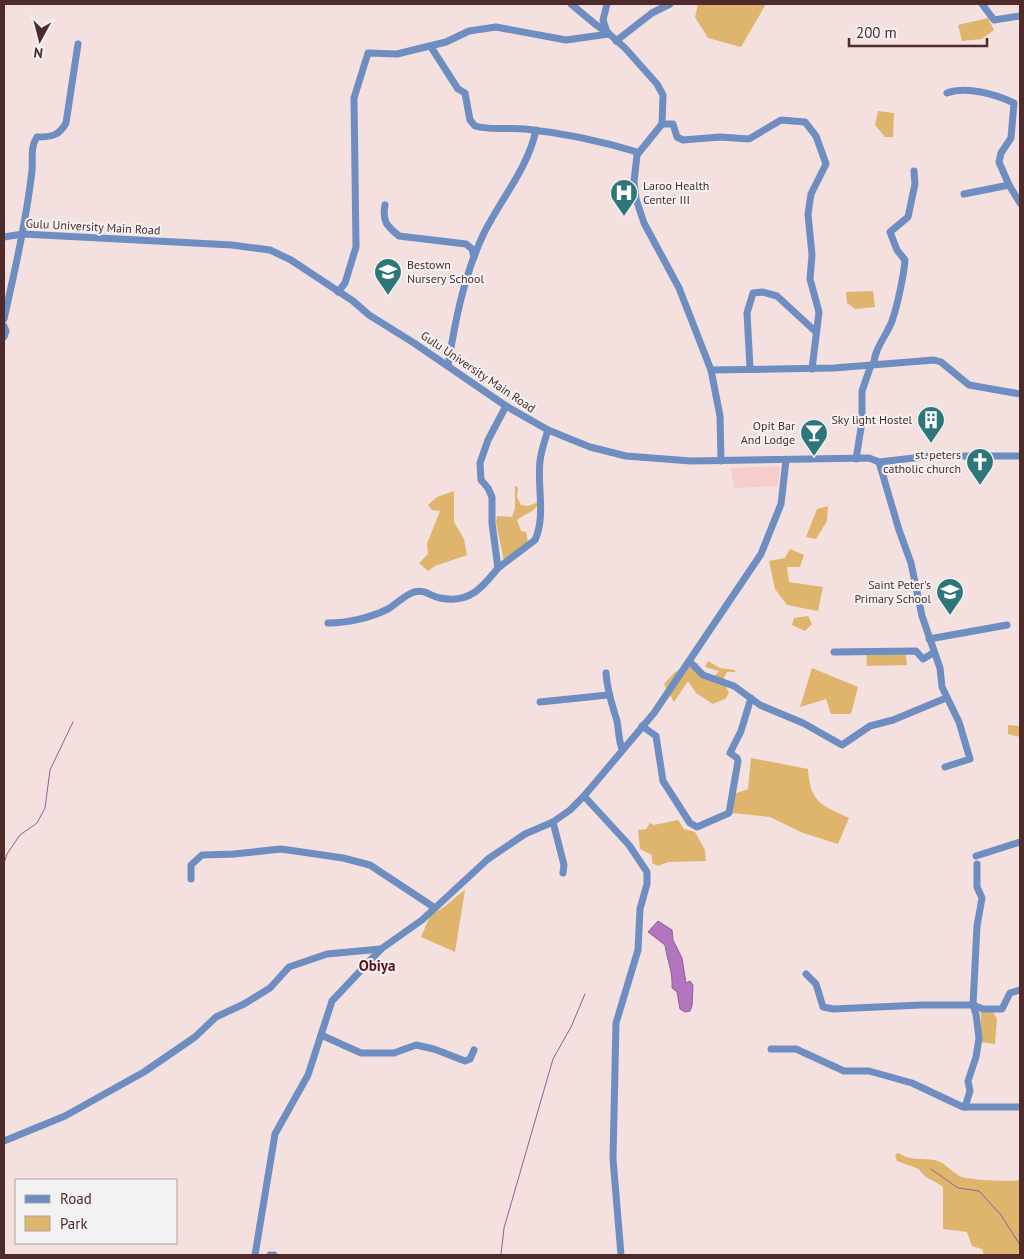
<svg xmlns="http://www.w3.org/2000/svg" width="1024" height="1259" viewBox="0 0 1024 1259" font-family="'PT Sans',sans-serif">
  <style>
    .built { fill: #f7cdcc }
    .green { fill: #dfb56d }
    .water { fill: #b275c0; stroke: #945e93 }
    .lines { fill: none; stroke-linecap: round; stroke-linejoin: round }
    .stream { stroke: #945e93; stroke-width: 1 }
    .minor { stroke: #6e8dc0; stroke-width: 7 }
    .labels { text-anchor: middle; stroke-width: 4; stroke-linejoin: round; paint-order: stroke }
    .poi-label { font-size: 12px; fill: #4f2a2b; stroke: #f2f2f2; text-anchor: end }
    .street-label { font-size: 12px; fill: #4f2a2b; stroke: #f2f2f2 }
    .quarter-label { font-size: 15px; font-weight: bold; fill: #5e111a; stroke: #f2f2f2 }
  </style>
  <rect width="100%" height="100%" fill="#f3e0df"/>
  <path class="built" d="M780 466 778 486 734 488 731 468Z"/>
  <g class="green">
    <path d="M698 4H766L741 47 708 38 695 17Z"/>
    <path d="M988 18 994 30 982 39 962 41 958 25Z"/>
    <path d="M878 111 894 113 893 137H885L875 125Z"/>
    <path d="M873 291 875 307 855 309 847 303 846 292Z"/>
    <path d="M515 486 518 487 517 497 521 505 528 506 539 502C536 512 524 514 517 520L521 531 526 532 528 542 504 561 496 523 497 516 512 517 515 508Z"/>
    <path d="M454 491V522L464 539 467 555 435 566 428 571 419 563 428 554 427 544 440 511 432 510 428 505 437 497Z"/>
    <path d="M828 506 827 521 816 539 806 537 817 509Z"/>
    <path d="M790 549 804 555 800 567H787L789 582 823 587 818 611 787 605 775 589 769 561 785 558Z"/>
    <path d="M808 616 812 624 805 631 792 625 794 618Z"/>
    <path d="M905 649 907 665 867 666 866 650Z"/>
    <path d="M708 661 720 668 735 670V672H727L723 680 729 693 725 699 713 704 696 693 688 681 674 702 664 684 675 672 698 663 697 674 710 681 719 671 705 667Z"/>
    <path d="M812 668 858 687 851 714H831L826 699 800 707Z"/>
    <path d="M1008 725 1020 726V737L1008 734Z"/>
    <path d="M751 758 808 769C810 803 822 805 849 818L838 844 803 833 770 817 732 813 734 794 748 789Z"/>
    <path d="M678 820 684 829 695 832 705 850 706 861 668 862 658 866 652 863V855L640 849 638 830 646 829 650 823 654 825Z"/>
    <path d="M465 890 455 952 421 937 431 914C444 910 453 898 465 890Z"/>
    <path d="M981 1012H993L997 1019 995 1044 981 1042Z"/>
    <path d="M898 1153C911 1161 921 1158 935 1160 945 1162 952 1173 962 1177 972 1180 1010 1182 1020 1180V1255H984L982 1249 972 1246 967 1232 943 1229V1187C935 1180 924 1179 919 1169L897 1161 895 1155Z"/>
  </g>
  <path class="water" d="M658 921 672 930 673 940 682 958 686 983 690 981 693 985 692 1006 690 1011 685 1012 680 1009 677 992 672 988C673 971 667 960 665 945L648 932Z"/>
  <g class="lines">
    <g class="stream">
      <path d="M4 863 7 854 20 835 37 823 45 808 50 770 73 722"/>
      <path d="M931 1169 958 1188 979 1191 1001 1215 1020 1245"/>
      <path d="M501 1255 504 1228 553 1059 571 1027 585 994"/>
    </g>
    <g class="minor">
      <path d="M571 4 595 24 608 33"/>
      <path d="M607 4 603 20 607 32 625 48 657 84 663 95 662 124 637 155 634 182 636 199 644 223 679 288 711 370 720 416 721 461"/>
      <path d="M982 4 994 20 1020 16"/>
      <path d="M616 41 652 13 670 4"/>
      <path d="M431 47 458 89 465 93 470 120 475 126C492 131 509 127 525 129 563 133 601 141 637 152"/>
      <path d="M947 93C967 86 995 94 1014 103L1011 138 1001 153 999 162 1009 185 1020 203"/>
      <path d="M662 124H673L677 137 683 140 720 137 749 139 781 120 805 122 816 136 826 164 811 194 808 214 812 255 810 279 819 312 812 369"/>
      <path d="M964 194 1009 185"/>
      <path d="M385 205C382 222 387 226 399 236L466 244 472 249 474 257"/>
      <path d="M4 237 23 234 232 245 270 250 291 260 353 301 369 315 414 343 506 406 548 430 590 447 626 456 691 461 869 458 879 462 931 456H1020"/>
      <path d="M338 292 345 283 356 247 354 98 368 53 397 54 446 42 469 31 496 27 566 40 609 34"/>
      <path d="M4 319C15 270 26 221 32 171 33 159 30 147 37 137 51 137 59 136 66 123L78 44"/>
      <path d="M4 326 6 331 4 337"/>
      <path d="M874 364C874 349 887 335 892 321 897 307 904 275 905 260L897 250 890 232 908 217 915 184 914 171"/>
      <path d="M448 366C455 321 464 275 484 233 501 199 528 168 536 130"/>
      <path d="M750 368 747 313 753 293 762 292 777 296 816 332"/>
      <path d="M711 370 834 368 934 360 941 362 969 385 1020 394"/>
      <path d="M856 459 862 422V391L871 365"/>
      <path d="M879 462 899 530 911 563 922 616 940 668 942 687 959 722 970 759 945 767"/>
      <path d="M498 568 535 540C546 516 537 487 540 461 541 451 545 440 548 430"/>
      <path d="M328 623C347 623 370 618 388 609 396 604 405 595 414 592 425 589 430 596 440 598 469 604 482 588 498 568L492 523V497L488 488 481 480 480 463 488 440 506 406"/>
      <path d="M929 639 1007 625"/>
      <path d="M834 652 916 651 923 659 933 653"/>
      <path d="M690 662 703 675 734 686 760 705 803 723 842 745 870 726 893 720 946 698"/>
      <path d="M606 673C607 691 612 704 617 721 619 730 618 738 622 749"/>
      <path d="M540 702 608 695"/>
      <path d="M642 726 656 736 663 781 690 823 697 827 729 813 738 761 737 758 730 753 741 731 751 698"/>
      <path d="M584 796 629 845 647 872V884L640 909 638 950 616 1023 613 1159 621 1255"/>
      <path d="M553 822 564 865 563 873"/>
      <path d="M976 856 1020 842"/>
      <path d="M191 879V865L202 855 234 854 281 849 343 858 370 865 435 908"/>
      <path d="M806 974 816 984 823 1007 833 1009 921 1005H973L983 1009H1002L1010 993 1020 990"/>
      <path d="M321 1035 361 1053H394L416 1045 434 1049 465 1061 470 1059 474 1050"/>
      <path d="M771 1049H796L844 1071H869L912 1083 963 1107H1020"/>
      <path d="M965 1107 970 1091 968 1081 976 1057 979 1038 976 1014 973 1005 977 926 982 898 977 887V864"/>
      <path d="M4 1141 65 1116 144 1072 195 1037 216 1017 244 1004 270 988 289 967 327 954 381 949"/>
      <path d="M255 1255 275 1134 308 1075 332 1001 381 949 422 920 488 859 525 834 553 822 570 810 584 796 654 713 761 554 781 504 786 460"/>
      <path d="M270 1255H274"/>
    </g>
  </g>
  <defs>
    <symbol id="hospital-pin" viewBox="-11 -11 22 30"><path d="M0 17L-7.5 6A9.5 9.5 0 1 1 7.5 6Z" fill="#2d777b" stroke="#f2f2f2"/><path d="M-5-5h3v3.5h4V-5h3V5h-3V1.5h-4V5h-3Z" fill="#fff"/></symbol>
    <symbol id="school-pin" viewBox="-11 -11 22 30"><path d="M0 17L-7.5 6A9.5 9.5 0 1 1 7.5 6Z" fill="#2d777b" stroke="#f2f2f2"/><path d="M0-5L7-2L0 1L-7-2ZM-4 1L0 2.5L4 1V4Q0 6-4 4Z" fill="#fff"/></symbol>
    <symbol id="building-pin" viewBox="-11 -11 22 30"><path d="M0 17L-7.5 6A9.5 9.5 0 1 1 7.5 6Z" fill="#2d777b" stroke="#f2f2f2"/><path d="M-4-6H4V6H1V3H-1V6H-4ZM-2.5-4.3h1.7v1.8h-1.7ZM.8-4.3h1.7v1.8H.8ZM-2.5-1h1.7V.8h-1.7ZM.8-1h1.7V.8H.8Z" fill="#fff"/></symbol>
    <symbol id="bar-pin" viewBox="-11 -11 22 30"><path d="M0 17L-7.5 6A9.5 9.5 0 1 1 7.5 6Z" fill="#2d777b" stroke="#f2f2f2"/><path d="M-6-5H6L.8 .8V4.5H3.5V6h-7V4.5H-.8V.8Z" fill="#fff"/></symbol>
    <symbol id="church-pin" viewBox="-11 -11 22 30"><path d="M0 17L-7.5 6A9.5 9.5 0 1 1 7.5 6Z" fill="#2d777b" stroke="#f2f2f2"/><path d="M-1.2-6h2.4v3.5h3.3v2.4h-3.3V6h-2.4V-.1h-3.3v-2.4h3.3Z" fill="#fff"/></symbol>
  </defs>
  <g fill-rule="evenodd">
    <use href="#hospital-pin" x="608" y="177" width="32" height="43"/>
    <use href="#school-pin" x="372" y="256" width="32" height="43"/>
    <use href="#building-pin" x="915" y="404" width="32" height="43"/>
    <use href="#bar-pin" x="798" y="417" width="32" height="43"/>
    <use href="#church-pin" x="964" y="446" width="32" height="43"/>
    <use href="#school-pin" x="934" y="576" width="32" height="43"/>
  </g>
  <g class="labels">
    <g class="poi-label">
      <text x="643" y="190" text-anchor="start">Laroo Health<tspan x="643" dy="14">Center III</tspan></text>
      <text x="407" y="269" text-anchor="start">Bestown<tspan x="407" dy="14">Nursery School</tspan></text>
      <text x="912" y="424">Sky light Hostel</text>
      <text x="795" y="430">Opit Bar<tspan x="795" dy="14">And Lodge</tspan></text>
      <text x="961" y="459">st. peters<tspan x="961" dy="14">catholic church</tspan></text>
      <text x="931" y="589">Saint Peter's<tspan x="931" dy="14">Primary School</tspan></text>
    </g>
    <g class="street-label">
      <text transform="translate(93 227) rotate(3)" y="4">Gulu University Main Road</text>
      <text transform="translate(478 372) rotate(34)" y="4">Gulu University Main Road</text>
    </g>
    <g class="quarter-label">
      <text x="377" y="971">Obiya</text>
    </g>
  </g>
  <rect width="1024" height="1259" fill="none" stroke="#4f2a2b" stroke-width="10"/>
  <rect x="15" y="1179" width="162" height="65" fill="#f2f2f2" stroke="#b1a2a2"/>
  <rect x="25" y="1195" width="25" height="8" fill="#6e8dc0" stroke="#b1a2a2"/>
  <text x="60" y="1204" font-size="15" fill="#4f2a2b">Road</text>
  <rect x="25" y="1216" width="25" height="15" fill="#dfb56d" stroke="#b1a2a2"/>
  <text x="60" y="1229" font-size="15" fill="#4f2a2b">Park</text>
  <g transform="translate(40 40) rotate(187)" stroke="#f2f2f2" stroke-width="4" paint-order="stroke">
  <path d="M0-4L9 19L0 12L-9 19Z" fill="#4f2a2b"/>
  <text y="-8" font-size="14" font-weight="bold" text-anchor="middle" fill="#4f2a2b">N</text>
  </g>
  <path d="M849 38v8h138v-8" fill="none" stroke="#4f2a2b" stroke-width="2.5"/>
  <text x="856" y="38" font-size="15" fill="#4f2a2b" stroke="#f2f2f2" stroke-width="4" paint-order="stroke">200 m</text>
</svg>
